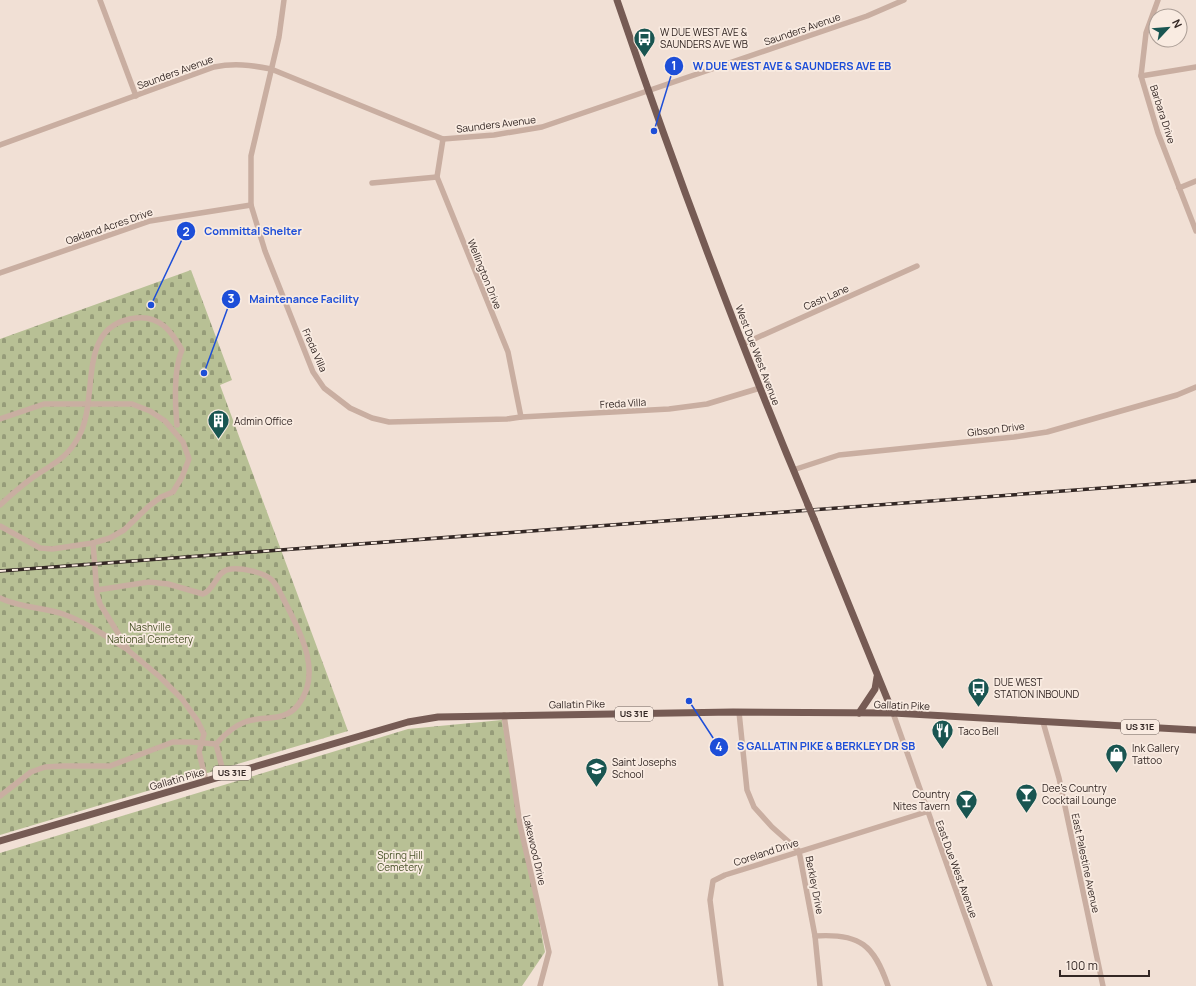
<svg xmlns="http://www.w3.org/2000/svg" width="1196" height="986" viewBox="0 0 1196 986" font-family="Manrope,sans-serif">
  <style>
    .cemetery { fill: url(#cemetery-stones) }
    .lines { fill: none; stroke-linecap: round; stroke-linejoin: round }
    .minor { stroke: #c9aea1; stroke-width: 5.5 }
    .major { stroke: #765b54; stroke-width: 7 }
    .rail-casing { stroke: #332724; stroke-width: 3.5 }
    .rail { stroke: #f9ebe1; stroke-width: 2; stroke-dasharray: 6; stroke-linecap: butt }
    .major-bridge { stroke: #765b54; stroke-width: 7 }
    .labels { text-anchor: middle; stroke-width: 3.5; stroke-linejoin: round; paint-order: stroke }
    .shield { fill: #f9ebe1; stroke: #6e625d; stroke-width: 1 }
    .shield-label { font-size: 9px; font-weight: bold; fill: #332724 }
    .street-label { font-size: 10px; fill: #332724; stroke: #f9ebe1 }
    .poi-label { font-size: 10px; fill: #332724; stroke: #f9ebe1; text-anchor: start }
    .park-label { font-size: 10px; fill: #485227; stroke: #f9ebe1 }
    .leader { fill: none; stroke: #1d4ed8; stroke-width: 1.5 }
    .callout-dot { fill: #1d4ed8; stroke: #f9ebe1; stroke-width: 1.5 }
    .mark-label { font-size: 12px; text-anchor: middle; font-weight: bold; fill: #fff }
    .callout-label { font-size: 11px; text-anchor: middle; font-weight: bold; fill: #1d4ed8; stroke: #f9ebe1; stroke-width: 3.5; stroke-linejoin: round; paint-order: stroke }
  </style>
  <defs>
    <pattern id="cemetery-stones" width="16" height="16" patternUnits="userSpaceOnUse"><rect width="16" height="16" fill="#b8c095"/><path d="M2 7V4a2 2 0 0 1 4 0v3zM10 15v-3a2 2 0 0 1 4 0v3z" fill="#969c79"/></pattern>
  </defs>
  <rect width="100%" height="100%" fill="#f1e0d5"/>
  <g class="cemetery">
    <path d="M191 270 232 380 220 385 348 731 0 835V339Z"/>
    <path d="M502 720 545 952 522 986H0V853L408 729Z"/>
  </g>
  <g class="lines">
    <g class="minor">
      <path d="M100 0 136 96"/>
      <path d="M284 0 279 37 251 156V205L265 251 313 372 324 388 350 408 372 418 389 422 507 419 521 417 669 409 707 404 760 388"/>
      <path d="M1158 0 1146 33 1141 76 1158 133 1196 231"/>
      <path d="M1141 76 1196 67"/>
      <path d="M443 139 437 177 508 352 521 417"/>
      <path d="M0 145 214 67C234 63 251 65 271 69L443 139 494 135 542 127 867 16 904 0"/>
      <path d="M372 183 437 177"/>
      <path d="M1179 188 1196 181"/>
      <path d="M0 273 150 221 251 205"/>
      <path d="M743 344 917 266"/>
      <path d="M0 419 44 404H132L150 411 165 421 183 442 189 459 182 477 173 492 161 497 149 506 124 530 110 538 93 543 97 594 100 604 129 651 160 677 182 699 197 720 204 734 199 752 206 781"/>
      <path d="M793 470 839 455 1014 437 1047 432 1177 395 1196 387"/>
      <path d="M0 505C11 495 23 484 35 476 54 463 66 459 78 438 101 398 74 325 136 318 160 315 172 332 182 350 173 371 175 403 177 425"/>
      <path d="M0 526 40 548 52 549 93 543"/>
      <path d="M0 598C20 608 42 607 63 614 86 622 107 637 128 650"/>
      <path d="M739 712 747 790 754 807 772 827 799 851 815 936 820 986"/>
      <path d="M893 713 990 986"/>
      <path d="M504 715 520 825 549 952 540 986"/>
      <path d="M1043 722 1059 778 1103 986"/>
      <path d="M216 744 224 775"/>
      <path d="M0 796 31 772 45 767 62 766H110L173 742H191L216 744C224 735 234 726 245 722 263 715 284 723 298 705 322 675 302 635 287 606 282 597 278 586 272 580 264 572 242 568 231 569 216 570 216 589 203 594L168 584 149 582 97 590"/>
      <path d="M815 936C860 933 874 945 888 986"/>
      <path d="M721 986 710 900 713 881 725 875 926 812"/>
    </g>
    <g class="major">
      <path d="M617 0C675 170 738 339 808 505"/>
      <path d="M814 519 893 713"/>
      <path d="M859 713 875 689 877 677"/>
      <path d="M0 841 408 722 438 717 733 712 893 713 1196 730"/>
    </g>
    <defs>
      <path id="rail" d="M0 571 1196 481"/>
    </defs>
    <use href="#rail" class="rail-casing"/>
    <use href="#rail" class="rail"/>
    <path class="major-bridge" d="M808 505 814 519"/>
  </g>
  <defs>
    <symbol id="bus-pin" viewBox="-11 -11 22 30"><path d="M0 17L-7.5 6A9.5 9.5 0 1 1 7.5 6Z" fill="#195551" stroke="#f9ebe1"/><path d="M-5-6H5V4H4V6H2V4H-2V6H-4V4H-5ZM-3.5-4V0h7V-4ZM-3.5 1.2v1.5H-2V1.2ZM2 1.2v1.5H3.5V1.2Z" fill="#fff"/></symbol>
    <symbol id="building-pin" viewBox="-11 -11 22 30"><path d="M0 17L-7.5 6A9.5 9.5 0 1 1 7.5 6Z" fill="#195551" stroke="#f9ebe1"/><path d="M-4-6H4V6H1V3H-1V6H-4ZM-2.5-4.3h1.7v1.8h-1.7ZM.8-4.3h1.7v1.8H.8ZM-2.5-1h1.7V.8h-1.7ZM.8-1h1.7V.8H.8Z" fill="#fff"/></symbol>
    <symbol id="restaurant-pin" viewBox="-11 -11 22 30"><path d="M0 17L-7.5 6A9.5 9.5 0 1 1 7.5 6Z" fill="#195551" stroke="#f9ebe1"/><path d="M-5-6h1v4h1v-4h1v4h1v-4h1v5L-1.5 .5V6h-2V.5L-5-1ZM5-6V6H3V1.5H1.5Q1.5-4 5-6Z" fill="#fff"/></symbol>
    <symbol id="shop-pin" viewBox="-11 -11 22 30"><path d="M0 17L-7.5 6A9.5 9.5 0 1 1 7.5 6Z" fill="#195551" stroke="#f9ebe1"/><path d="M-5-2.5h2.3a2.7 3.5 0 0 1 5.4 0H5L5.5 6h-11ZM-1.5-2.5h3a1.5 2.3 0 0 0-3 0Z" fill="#fff"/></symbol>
    <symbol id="school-pin" viewBox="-11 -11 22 30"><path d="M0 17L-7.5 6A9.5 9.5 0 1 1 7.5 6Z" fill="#195551" stroke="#f9ebe1"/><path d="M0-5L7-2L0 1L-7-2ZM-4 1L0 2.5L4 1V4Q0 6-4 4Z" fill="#fff"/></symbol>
    <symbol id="bar-pin" viewBox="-11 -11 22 30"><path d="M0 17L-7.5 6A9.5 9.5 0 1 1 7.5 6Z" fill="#195551" stroke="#f9ebe1"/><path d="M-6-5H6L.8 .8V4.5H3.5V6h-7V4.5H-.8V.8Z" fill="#fff"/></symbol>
  </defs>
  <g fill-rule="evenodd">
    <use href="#bus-pin" x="632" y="26" width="25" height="34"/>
    <use href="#building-pin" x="206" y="408" width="25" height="34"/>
    <use href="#bus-pin" x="966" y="676" width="25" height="34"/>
    <use href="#restaurant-pin" x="930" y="718" width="25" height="34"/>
    <use href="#shop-pin" x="1104" y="742" width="25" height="34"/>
    <use href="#school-pin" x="584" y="756" width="25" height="34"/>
    <use href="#bar-pin" x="1014" y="782" width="25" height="34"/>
    <use href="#bar-pin" x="954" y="788" width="25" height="34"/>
  </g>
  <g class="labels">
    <g class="shield">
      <rect x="615" y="707" width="38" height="14" rx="3"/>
      <rect x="1121" y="720" width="38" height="14" rx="3"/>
      <rect x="213" y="766" width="38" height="14" rx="3"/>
    </g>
    <g class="shield-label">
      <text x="634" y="717">US 31E</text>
      <text x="1140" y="730">US 31E</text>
      <text x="232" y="776">US 31E</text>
    </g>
    <g class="street-label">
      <text transform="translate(802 29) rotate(-19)" y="4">Saunders Avenue</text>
      <text transform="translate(175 72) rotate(-20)" y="4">Saunders Avenue</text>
      <text transform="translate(1163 114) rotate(72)" y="4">Barbara Drive</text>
      <text transform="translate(496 124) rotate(-7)" y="4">Saunders Avenue</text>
      <text transform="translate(109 226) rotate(-19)" y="4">Oakland Acres Drive</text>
      <text transform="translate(485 274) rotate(68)" y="4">Wellington Drive</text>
      <text transform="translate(826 297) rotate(-24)" y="4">Cash Lane</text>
      <text transform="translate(315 350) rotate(66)" y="4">Freda Villa</text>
      <text transform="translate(758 355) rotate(69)" y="4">West Due West Avenue</text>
      <text transform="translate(623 403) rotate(-3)" y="4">Freda Villa</text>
      <text transform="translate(996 429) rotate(-7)" y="4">Gibson Drive</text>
      <text transform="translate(577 704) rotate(-1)" y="4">Gallatin Pike</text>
      <text transform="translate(902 705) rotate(2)" y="4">Gallatin Pike</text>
      <text transform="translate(177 779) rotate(-16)" y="4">Gallatin Pike</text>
      <text transform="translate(535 850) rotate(77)" y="4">Lakewood Drive</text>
      <text transform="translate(766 852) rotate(-18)" y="4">Coreland Drive</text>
      <text transform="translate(1086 863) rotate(78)" y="4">East Palestine Avenue</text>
      <text transform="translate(957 869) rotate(70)" y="4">East Due West Avenue</text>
      <text transform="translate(815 885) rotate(79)" y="4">Berkley Drive</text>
    </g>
    <g class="poi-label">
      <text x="660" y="36">W DUE WEST AVE &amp;<tspan x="660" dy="12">SAUNDERS AVE WB</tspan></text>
      <text x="234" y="425">Admin Office</text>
      <text x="994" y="686">DUE WEST<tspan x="994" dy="12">STATION INBOUND</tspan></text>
      <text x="958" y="735">Taco Bell</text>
      <text x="1132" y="752">Ink Gallery<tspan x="1132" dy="12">Tattoo</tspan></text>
      <text x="612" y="766">Saint Josephs<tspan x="612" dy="12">School</tspan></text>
      <text x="1042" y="792">Dee's Country<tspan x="1042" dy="12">Cocktail Lounge</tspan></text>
      <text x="950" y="798" text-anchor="end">Country<tspan x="950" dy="12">Nites Tavern</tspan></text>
    </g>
    <g class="park-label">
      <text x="150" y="631">Nashville<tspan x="150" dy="12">National Cemetery</tspan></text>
      <text x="400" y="859">Spring Hill<tspan x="400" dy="12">Cemetery</tspan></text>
    </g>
  </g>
  <path class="leader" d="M654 131L674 66M151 305L186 231M204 373L231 299M689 701L719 747"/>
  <g class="callout-dot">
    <circle cx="654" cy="131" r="4"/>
    <circle cx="151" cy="305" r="4"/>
    <circle cx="204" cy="373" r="4"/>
    <circle cx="689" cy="701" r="4"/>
    <circle cx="674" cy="66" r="10"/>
    <circle cx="186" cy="231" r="10"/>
    <circle cx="231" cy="299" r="10"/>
    <circle cx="719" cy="747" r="10"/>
  </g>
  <g class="mark-label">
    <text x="674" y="70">1</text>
    <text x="186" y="236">2</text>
    <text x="231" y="303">3</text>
    <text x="719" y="751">4</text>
  </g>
  <g class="callout-label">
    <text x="792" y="70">W DUE WEST AVE &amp; SAUNDERS AVE EB</text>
    <text x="253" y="235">Committal Shelter</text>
    <text x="304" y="303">Maintenance Facility</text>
    <text x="826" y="750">S GALLATIN PIKE &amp; BERKLEY DR SB</text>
  </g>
  <g transform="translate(1168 28) rotate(64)"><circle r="19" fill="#f9ebe1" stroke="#aa9d95"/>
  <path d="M0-3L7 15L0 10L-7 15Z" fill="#195551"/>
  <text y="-6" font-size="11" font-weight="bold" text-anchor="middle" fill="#332724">N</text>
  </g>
  <path d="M1060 970v6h89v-6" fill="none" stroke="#332724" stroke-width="2"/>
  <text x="1066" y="970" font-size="12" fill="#332724" stroke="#f9ebe1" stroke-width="3" paint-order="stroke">100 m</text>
</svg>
